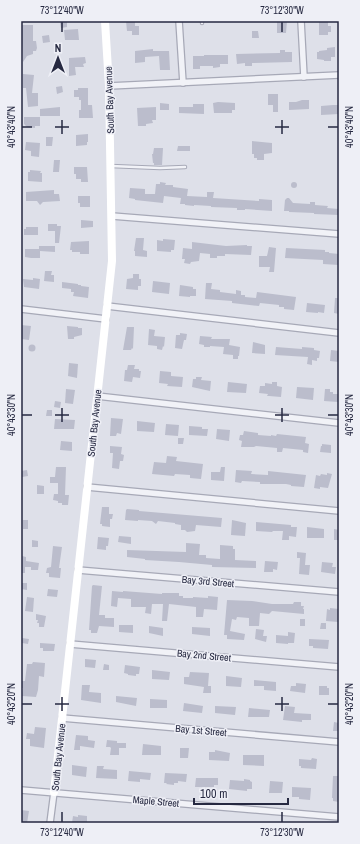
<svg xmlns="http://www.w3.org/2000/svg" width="360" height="844" viewBox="0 0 360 844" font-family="'Archivo Narrow',sans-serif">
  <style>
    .building { fill: #bbbdcc }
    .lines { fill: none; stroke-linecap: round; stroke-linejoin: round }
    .lane-casing { stroke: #a7a9b7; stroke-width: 4.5 }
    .street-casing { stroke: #a7a9b7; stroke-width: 8 }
    .lane { stroke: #f1f2f7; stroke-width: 2.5 }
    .street { stroke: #f1f2f7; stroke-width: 5.5 }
    .secondary { stroke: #fff; stroke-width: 8 }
    .ticks { fill: none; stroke: #262941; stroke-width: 1.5 }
    .labels { text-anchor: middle; stroke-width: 3; stroke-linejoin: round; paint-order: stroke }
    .street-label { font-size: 10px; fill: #262941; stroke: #eeeff6 }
    .neatline { fill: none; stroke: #262941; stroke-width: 1.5 }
    .ticks-label { font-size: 10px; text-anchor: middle; fill: #262941 }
  </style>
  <rect width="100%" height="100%" fill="#dee0e9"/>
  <g class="building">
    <path d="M67 21V27L61 28 60 22Z"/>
    <path d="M126 21H135V26H139V35H132V31H127Z"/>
    <path d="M277 21H287L286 33H277Z"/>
    <path d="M321 21H328V26H331V32H328V35H319V22Z"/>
    <path d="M21 25H33V41H36L37 48 36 51H33V54L27 56 23 62Z"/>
    <path d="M78 29 79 40H65L64 30Z"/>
    <path d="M252 31H258L259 38H252Z"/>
    <path d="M49 35 50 42 43 43 42 36Z"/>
    <path d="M335 47V57H331V61H324V60L317 59V52H319V51L327 50V48Z"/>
    <path d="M153 49V51H169L170 70H160L159 56 145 57V62L135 63V51Z"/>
    <path d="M280 50H285V52H292V62L252 63V66H245V63L237 64 236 54 280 53Z"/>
    <path d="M204 55H228V64H220V67L213 68V66H200V69H193V56H204Z"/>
    <path d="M85 57 86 63 83 64 84 67H75L76 75 69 76V58Z"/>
    <path d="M23 74 34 75 32 93H38V106L28 107 26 88H23Z"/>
    <path d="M62 86 63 92 57 94 56 87Z"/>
    <path d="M78 88H88V105H92L93 118H79V110H81V100H79V97H74V90H78Z"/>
    <path d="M268 94H278V112H273V105H268Z"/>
    <path d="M302 100H309V109L289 110V102H296Z"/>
    <path d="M218 102 235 103V110H232V113H214L213 103Z"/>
    <path d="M160 103 169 104V110H160Z"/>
    <path d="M193 104H204V114L179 113V107H193Z"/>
    <path d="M333 105H339V114L321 115V106Z"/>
    <path d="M60 107V116H40V109Z"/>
    <path d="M156 107V120H152L153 123 146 124V126H138L137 108Z"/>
    <path d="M24 117H40V126H35V128L27 127 24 124Z"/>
    <path d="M88 134V142H87V145L76 146V135Z"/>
    <path d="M46 137H53L52 146H46Z"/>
    <path d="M252 141 272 143V153L264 154V160H257V158H254V154H252Z"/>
    <path d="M26 142 40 143 39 157 31 156V151L25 150Z"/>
    <path d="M178 146H190V151H177Z"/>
    <path d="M154 148H163L162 165H154V163H153L152 154H153Z"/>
    <path d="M54 160H60L59 172H53Z"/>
    <path d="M74 167H87L88 182H81V179H76V174H74Z"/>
    <path d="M30 170 41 171 40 173H42V182L28 181V172H30Z"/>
    <circle cx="294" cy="185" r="3"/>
    <path d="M160 182 166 183 165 185H173V187L188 189 187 196 207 197V192H214L213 198 259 201V199L272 200V211L245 209V210H237V208L211 207V206L194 205V206L185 205V204H180L181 198 164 196 163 203 135 200V199L129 198 130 188 145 189V194H155L156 184H160Z"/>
    <path d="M54 190V194H59L60 201 43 202 40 205 37 201H26V192Z"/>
    <path d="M78 196H90V207H80V203H78Z"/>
    <path d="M287 198H289L293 203 310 204V202H315V205L328 206 327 208 339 209V215L314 214V213L289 212V211H284L285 200Z"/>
    <path d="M81 220 93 221V227L81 228Z"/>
    <path d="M48 224H57V226H61L59 243H55V231H48Z"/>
    <path d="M26 227H38V235H24V229H26Z"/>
    <path d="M136 238H144L143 250 147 251V257L135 256V251H134Z"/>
    <path d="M163 239 175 240 174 250H171V252L157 251V240L163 241Z"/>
    <path d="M89 241V254H80V252H72V250H70L71 242Z"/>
    <path d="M192 242 226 246 247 245V246H252L251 255 225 254V256H217V258H210V254L200 253 199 261 191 262 190 264 184 263 185 259H182L183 248 192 249Z"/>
    <path d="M39 246H55V252L40 251V258H31L25 257V249H39Z"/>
    <path d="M269 247 276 248 274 272H269L270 267H259V256H267Z"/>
    <path d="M286 248 325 250V252H329V253L339 254V265L323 264V260L285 258Z"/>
    <path d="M45 271H52L51 275H54V282L44 281Z"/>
    <path d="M133 274H139V279H141V286H138V290L126 289 127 279 133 278Z"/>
    <path d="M33 278 40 279 39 289 24 287 23 279 33 280Z"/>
    <path d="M153 281 170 283 169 294 152 292Z"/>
    <path d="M62 282 78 284V285H81V286L89 287 88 298 73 296 74 292H71V289L62 288Z"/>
    <path d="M206 283H212L211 289 220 290V292L236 294V290L241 291V295H245V297L256 298 257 292 296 297 294 310 284 309V307H279V305L260 303 259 306 232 303V301L205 299Z"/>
    <path d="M180 285 193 287V289H196V296H190V297L179 296Z"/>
    <path d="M335 298H339V314L334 313Z"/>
    <path d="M307 303 325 305 324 313 318 312V313L306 312Z"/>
    <path d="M21 325 31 326 29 340 21 339Z"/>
    <path d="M67 326 78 327V328H82V335L74 337V339H68Z"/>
    <path d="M127 327H134L133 349 132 348 131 350H123Z"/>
    <path d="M149 329 155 330 154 336 165 337 164 347 163 346 162 350 157 349V346L148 345Z"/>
    <path d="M180 333 187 334 186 340H184L182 349 175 348 176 335H180Z"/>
    <path d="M200 336 212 337 211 339H230L229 345 240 347 239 356H238V359H233V355L223 354 224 347 210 346V347H204V345L199 344Z"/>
    <path d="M253 342 265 345V354L252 353Z"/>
    <circle cx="32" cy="348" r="3.5"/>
    <path d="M276 347 302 349V347L314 348V350L320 351 319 358H317V361L312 360V365L307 364 308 357 275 355Z"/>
    <path d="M331 350 339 351V362L330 361Z"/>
    <path d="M69 363 78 364 77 378 68 376Z"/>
    <path d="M128 365H135L134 369H139V371H141L140 378 133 377 132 382 124 381 125 370H127Z"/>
    <path d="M160 371 171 372V376L183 377 182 387 167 386 168 384 159 383Z"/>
    <path d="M196 377H202L201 380 211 381 210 391 192 387 193 379H196Z"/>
    <path d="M228 382 247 384 246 393 227 392Z"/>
    <path d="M272 382H277V386L282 387 281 397 269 396H267L268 394 259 393 260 386H265V383L272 384Z"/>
    <path d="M297 387 314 388 313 400 296 398Z"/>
    <path d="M66 389 75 390 73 404 65 403Z"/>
    <path d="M325 389H330V392H333V394H338V402L324 401Z"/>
    <path d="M55 401 61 402 60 408 54 407Z"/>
    <path d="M47 410H52V416H46Z"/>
    <path d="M111 418 123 419 121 434 117 433 116 436H110Z"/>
    <path d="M55 419 75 420 74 429H54Z"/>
    <path d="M137 421 155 423 154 432 137 431Z"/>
    <path d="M166 424 179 425 178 436 165 435Z"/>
    <path d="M189 426 202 427V429H208L207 436 189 435Z"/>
    <path d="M217 429 230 430 229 441 216 439Z"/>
    <path d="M244 431 258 433V435L271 436V435L276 436 277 434 306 437 305 443 309 444 308 453 303 452V450L283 448 282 452H277V448L256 446 254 447H241L242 441 239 440 240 435H243Z"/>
    <path d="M178 438H184L183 444H178Z"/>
    <path d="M61 441 72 442V451L60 450Z"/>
    <path d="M322 444 331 445V453L320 452 321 446H322Z"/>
    <path d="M110 446 122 447 121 454 124 455 123 461H120L119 469 112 468 113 453H110Z"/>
    <path d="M167 456 177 457 176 461 203 464 201 479 190 478V475L175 474 174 476 152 474 154 462 166 463Z"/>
    <path d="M56 467H66L65 495H69L68 505H62V503H58V501L53 500 54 494H58V483H50V477H55Z"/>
    <path d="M221 467H225L224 481 211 480V472H220Z"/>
    <path d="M27 470 28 476 22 477 21 471Z"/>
    <path d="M236 470 252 471 251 474 268 475V471L306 475 304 487 291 486V485L286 484H260V482L242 481 241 483 235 482Z"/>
    <path d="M327 473 332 474 328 488 320 487V489L314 488 316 475 320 476 321 474 327 475Z"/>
    <path d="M37 485 44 486V494H37Z"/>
    <path d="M102 507H109V514H113L112 519H110V527L102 526V524H100Z"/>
    <path d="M127 509 139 510V511L222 518 221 527 196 525 195 531 187 532 185 530H181V525L175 524V523L158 521 156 524 152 521 138 520V521L125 520 126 510Z"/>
    <rect x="23" y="520" width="5" height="9"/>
    <path d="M232 520 246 523 245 536 231 535Z"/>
    <path d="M256 522 291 525V527H297L296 537 289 536V540H282L283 531H273L272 532 256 531Z"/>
    <path d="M307 527 324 529V538H307Z"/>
    <path d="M334 529 339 530V540H334Z"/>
    <path d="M119 536 131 537V544L118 542Z"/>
    <path d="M98 537 109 538 108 546H106V550L97 549Z"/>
    <path d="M32 540 38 541V547H32Z"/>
    <path d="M186 543 200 544 199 555H206V558L220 559V545L233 546V549H235V560L256 561V568L212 567V565L179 562 145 560V559L127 557V550L186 552Z"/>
    <path d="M53 546 62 547 59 568H61L60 578 49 577V573H46L47 568 51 567Z"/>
    <path d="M297 552 306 553 305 565H310L309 575 299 574 300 558H297Z"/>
    <path d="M22 556 26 557V561L39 563 38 570H31V567H25V573H21Z"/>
    <path d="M265 561 278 562 277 570 273 569V572H264Z"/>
    <path d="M322 562 333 563 332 567H336L335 574 321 572Z"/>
    <path d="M21 583H27V590L21 589Z"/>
    <path d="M93 585 102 586 99 615H105V618H114V627L99 626 97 633H91V630H89L92 586Z"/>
    <path d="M48 589 58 590 57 597 47 596Z"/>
    <path d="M112 591 123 592V591L162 594V593H179V596H183V598H193V597L208 598V596L218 597 217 610 204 609 203 617H196V607L169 604 167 621H162L163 604H152L151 614 145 613 146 607H131V599L118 598 117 607 111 606Z"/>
    <path d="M27 597 34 598 33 612 25 611Z"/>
    <path d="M227 600 252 601 272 604H293L294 602H301V606H304L303 609H304V614L272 611 269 614 260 613 259 626H249V618L237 617 236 620 232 619 230 631 245 634 244 640 227 639V635H224Z"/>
    <path d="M330 608 339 609 338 622 326 621 327 609 330 610Z"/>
    <path d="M36 614 46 616 44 627H39V623H37L38 620H36Z"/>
    <rect x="300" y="619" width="5" height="7"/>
    <path d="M321 623H326V629H320Z"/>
    <path d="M119 625H133V633L119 632Z"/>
    <path d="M149 626 163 628V636L149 633Z"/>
    <path d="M192 627 210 628V636L192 634Z"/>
    <path d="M256 629 264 630 263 636H267L266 642 255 639Z"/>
    <path d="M288 632 295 633 294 643H288V644L276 643V635L288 636Z"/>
    <path d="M22 638 29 639 28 644 22 643Z"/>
    <path d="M309 639 329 640 328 649 313 648V646H309Z"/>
    <path d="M40 643 55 644 54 651H43V648H40Z"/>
    <path d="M85 659 96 660 95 668 85 667Z"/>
    <path d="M33 662 45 663 44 677 39 676 38 690 36 697 22 696 23 688H21V681H25L27 664H32Z"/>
    <path d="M104 664 109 665V670H103Z"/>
    <path d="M125 665 140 667 139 674H136V676L128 675V674L124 673Z"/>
    <path d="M152 670 170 672 169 680 152 679Z"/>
    <path d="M190 672 209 673 208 686H211V693H203L204 687 184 684V677H189Z"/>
    <path d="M226 676 242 678 241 687 226 686Z"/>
    <path d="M254 680 276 682V691L264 690V686H254Z"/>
    <path d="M296 683 306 684 305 693 290 691 291 686H296Z"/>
    <path d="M82 685H90L89 692 101 693V703L81 700Z"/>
    <path d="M319 686H327V688H329V695H319Z"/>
    <path d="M116 696 137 698 136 706 116 702Z"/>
    <path d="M150 699 167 700V708H150Z"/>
    <path d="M184 703 203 706 202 713 183 711Z"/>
    <path d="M215 706 236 707 235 715 215 713Z"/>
    <path d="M285 706 295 707 294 713 311 714V720H302V722L283 720Z"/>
    <path d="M249 708 270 710 269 717H248Z"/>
    <path d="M334 722 339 723V731H333Z"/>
    <path d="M35 727 46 728 44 748 30 746V739H26L27 733 34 734Z"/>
    <path d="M76 735 88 736V740L95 741 94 748 80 746V750H74Z"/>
    <path d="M107 740 117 741V743H126V748H119V755H110L111 748 110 747H106Z"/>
    <path d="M143 744 161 746V755H142Z"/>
    <path d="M180 748H189L188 758H180Z"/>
    <path d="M215 750 230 753 229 761 209 760V752H215Z"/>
    <path d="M243 755H264V766L243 765Z"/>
    <path d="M312 758 317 759 316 769 301 768V766H299V759L311 760Z"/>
    <path d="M72 765 87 767 86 777 72 775Z"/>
    <path d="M97 766H104L103 769 117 770V779L96 778Z"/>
    <path d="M129 771 151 773 150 780 140 779V782L128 781Z"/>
    <path d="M165 773 187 774 186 782 178 781V783H174V785L166 784 167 783H164Z"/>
    <path d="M333 776H339V802L333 801V798H332Z"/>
    <path d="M196 778H218V785H214V787H195Z"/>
    <path d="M244 779 250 780V781L252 782V789H247V791L229 789 230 780 244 781Z"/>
    <path d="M270 781 283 782 282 793H269Z"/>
    <path d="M292 787 311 788 310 800 299 799V797H292Z"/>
    <path d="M21 810 29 811 27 823H21Z"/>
    <path d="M78 815 87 816V823H72L73 816 78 817Z"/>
  </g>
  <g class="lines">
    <defs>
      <g id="lane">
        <path d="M202 21V23"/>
        <path d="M111 166 160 168 185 167"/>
      </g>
      <g id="street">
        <path d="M179 21 183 83"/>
        <path d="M301 21 304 77"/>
        <path d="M109 86 339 75"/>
        <path d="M112 216 339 234"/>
        <path d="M107 306 339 333"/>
        <path d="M21 309 106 319"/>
        <path d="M97 396 339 423"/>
        <path d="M87 487 339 511"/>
        <path d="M78 570 339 592"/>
        <path d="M70 644 339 667"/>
        <path d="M62 718 339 742"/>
        <path d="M21 790 339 817"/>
        <path d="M50 823 54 792"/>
      </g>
    </defs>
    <use href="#lane" class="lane-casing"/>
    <use href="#street" class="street-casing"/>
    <use href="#lane" class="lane"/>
    <use href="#street" class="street"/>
    <path class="secondary" d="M54 792 112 261 109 86 105 21"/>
  </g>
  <path class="ticks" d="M62 22V32M282 22V32M62 120V134M282 120V134M22 127H32M55 127H69M275 127H289M328 127H338M62 408V422M282 408V422M22 415H32M55 415H69M275 415H289M328 415H338M62 697V711M282 697V711M22 704H32M55 704H69M275 704H289M328 704H338M62 812V822M282 812V822"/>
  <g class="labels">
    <g class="street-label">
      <text transform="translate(109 100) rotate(-92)" y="4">South Bay Avenue</text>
      <text transform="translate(94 423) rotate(-84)" y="4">South Bay Avenue</text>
      <text transform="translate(208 581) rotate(5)" y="4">Bay 3rd Street</text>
      <text transform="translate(204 655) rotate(5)" y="4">Bay 2nd Street</text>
      <text transform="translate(201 730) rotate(5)" y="4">Bay 1st Street</text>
      <text transform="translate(58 757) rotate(-84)" y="4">South Bay Avenue</text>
      <text transform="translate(156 801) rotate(5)" y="4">Maple Street</text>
    </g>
  </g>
  <rect width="360" height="844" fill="none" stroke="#eeeff6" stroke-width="44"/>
  <g transform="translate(58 58)" stroke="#eeeff6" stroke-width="3" paint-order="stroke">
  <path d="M0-3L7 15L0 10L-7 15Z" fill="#262941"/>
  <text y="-6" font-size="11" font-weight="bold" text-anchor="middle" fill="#262941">N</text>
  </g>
  <path d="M194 798v6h94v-6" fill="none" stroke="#262941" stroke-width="2"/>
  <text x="200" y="798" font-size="12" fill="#262941" stroke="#eeeff6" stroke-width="3" paint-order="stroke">100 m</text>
  <rect x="22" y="22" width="316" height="800" class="neatline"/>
  <g class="ticks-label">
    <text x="62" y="14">73°12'40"W</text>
    <text x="282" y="14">73°12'30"W</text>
    <text transform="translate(11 127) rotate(-90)" y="4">40°43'40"N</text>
    <text transform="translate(349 127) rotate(-90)" y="4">40°43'40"N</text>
    <text transform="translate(11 415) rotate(-90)" y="4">40°43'30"N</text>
    <text transform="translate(349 415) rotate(-90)" y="4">40°43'30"N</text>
    <text transform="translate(11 704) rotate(-90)" y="4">40°43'20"N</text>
    <text transform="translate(349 704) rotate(-90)" y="4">40°43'20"N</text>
    <text x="62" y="836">73°12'40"W</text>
    <text x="282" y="836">73°12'30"W</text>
  </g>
</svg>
